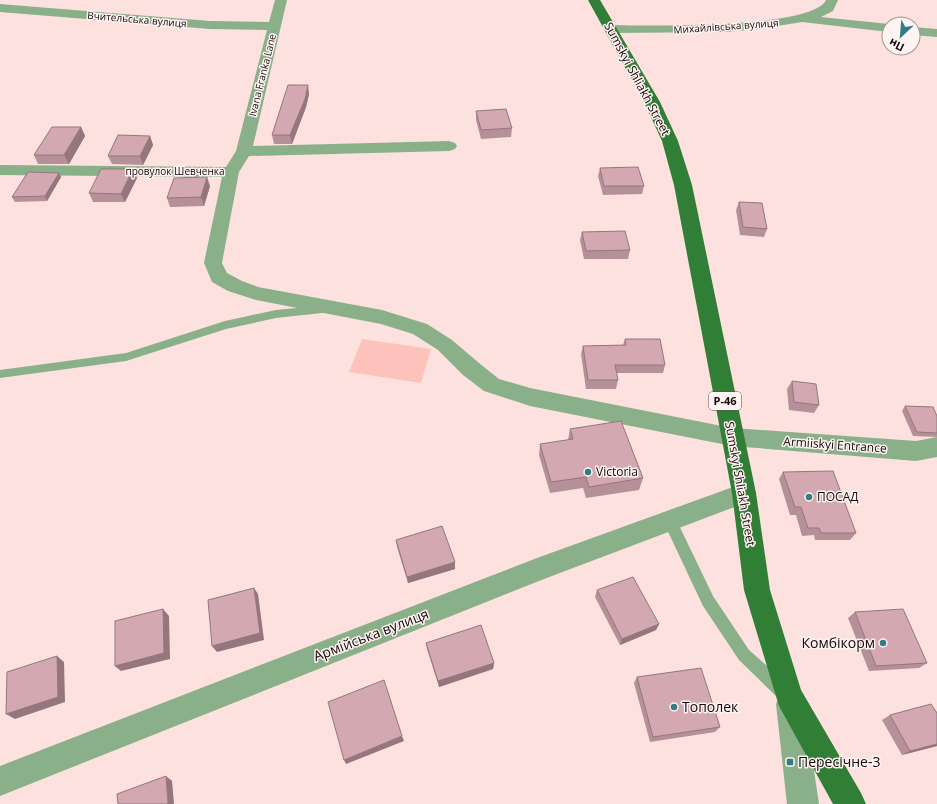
<svg xmlns="http://www.w3.org/2000/svg" width="937" height="804" viewBox="0 0 937 804" font-family="'Open Sans',sans-serif">
  <style>
    .green { fill: #fec2bc }
    .lines { fill: none; stroke-linecap: round; stroke-linejoin: round }
    .service { fill: #89b089; fill-rule: evenodd }
    .minor { fill: #89b089; fill-rule: evenodd }
    .primary { fill: #317e36; fill-rule: evenodd }
    .wall { fill: #b69098 }
    .shaded-wall { fill: #94767c }
    .building { fill: #d4a8b1; stroke: #94767c }
    .poi-dot { fill: #347c83; stroke: #fdf3f2; stroke-width: 1.5 }
    .labels { text-anchor: middle; stroke-width: 3; stroke-linejoin: round; paint-order: stroke }
    .far-street-label { font-size: 10px; fill: #160807; stroke: #fdf3f2 }
    .shield { fill: #fdf3f2; stroke: #5b4e4e; stroke-width: 1 }
    .shield-label { font-size: 11px; font-weight: bold; fill: #160807 }
    .street-label { font-size: 12px; fill: #160807; stroke: #fdf3f2 }
    .poi-label { font-size: 12px; fill: #160807; stroke: #fdf3f2; text-anchor: start }
    .near-street-label { font-size: 14px; fill: #160807; stroke: #fdf3f2 }
    .near-poi-label { font-size: 14px; fill: #160807; stroke: #fdf3f2; text-anchor: start }
  </style>
  <rect width="100%" height="100%" fill="#fde1de"/>
  <path class="green" d="M362 339 431 349 421 383 349 372Z"/>
  <g class="lines">
    <g class="service">
      <path d="M327 305 332 309 331 312 276 318 226 329 126 361 0 378V370L126 353 225 321 276 310Z"/>
      <path d="M670 515 675 517 713 596 749 650 789 685 791 691 789 697 783 699 777 697 739 660 703 606 663 521 665 517Z"/>
    </g>
    <g class="minor">
      <path d="M275 0H287L253 146 449 141 455 143 457 146 455 149 449 151 249 156 239 172 222 263 227 273 242 281 258 287 382 310 427 324 452 340 479 363 499 379 530 388 732 428 916 441 937 437V457L916 461 732 446 530 406 484 391 463 375 438 350 413 334 381 324 256 300 228 291 212 282 204 263 222 177 0 175V165L226 167 236 151 267 30 210 29 0 12V4L210 21 269 22Z"/>
      <path d="M826 0H838L833 11 821 17 889 24V32L802 22 759 29 725 32 612 33 607 32 605 29 607 26 612 25C645 26 813 29 826 0Z"/>
      <path d="M913 27 937 29V37L913 35Z"/>
      <path d="M744 483 753 486 756 493 753 500 544 579 0 796V766L537 558Z"/>
      <path d="M790 690 800 694 804 704 819 804H787L776 704 780 694Z"/>
    </g>
    <path class="primary" d="M588 0H600L660 102 678 141 692 185 756 493 770 590 801 690 861 793 866 804H833L779 706 744 590 732 493 674 185 662 141 644 102Z"/>
  </g>
  <g class="wall">
    <path d="M309 94 306 107 292 144H274L272 135Z"/>
    <path d="M476 111 512 128 511 137 481 139 476 120Z"/>
    <path d="M81 127 85 136 69 164H38L34 155Z"/>
    <path d="M150 136 153 145 143 165 112 164 108 156Z"/>
    <path d="M600 168 644 186 642 194 603 195 598 176Z"/>
    <path d="M133 169 137 178 125 202H93L89 193Z"/>
    <path d="M59 173 61 177 47 201 15 202 12 197Z"/>
    <path d="M210 186 204 206 170 207 167 198Z"/>
    <path d="M739 202 767 229 764 237 740 235 736 210Z"/>
    <path d="M582 232 630 250 628 259H584L580 240Z"/>
    <path d="M625 339 665 365 663 373H616L618 380 616 389H586L581 354 583 346 623 345Z"/>
    <path d="M792 381 819 405 814 413 789 410 787 389Z"/>
    <path d="M905 406 937 416V437L913 436 902 411Z"/>
    <path d="M570 429 643 478 639 490 586 498 583 488 550 493 539 455 540 444 568 440Z"/>
    <path d="M783 472 856 533 850 540H815L814 535 802 536 796 515H790L779 479Z"/>
    <path d="M396 540 455 569 408 583 397 547Z"/>
    <path d="M597 590 659 624 656 630 620 645 595 597Z"/>
    <path d="M855 612 927 663 919 668 869 671 848 618Z"/>
    <path d="M426 643 494 663 493 669 439 687 427 649Z"/>
    <path d="M637 677 720 727 715 732 650 742 634 683Z"/>
    <path d="M937 713V746L902 755 882 720 890 715Z"/>
  </g>
  <g class="shaded-wall">
    <path d="M308 85 309 94 306 107 292 144 290 135Z"/>
    <path d="M81 127 85 136 69 164 64 155Z"/>
    <path d="M150 136 153 145 143 165 140 156Z"/>
    <path d="M133 169 137 178 125 202 121 194Z"/>
    <path d="M59 173 61 177 47 201 45 196Z"/>
    <path d="M207 177 210 186 204 206 201 197Z"/>
    <path d="M455 562V569L408 583 407 577Z"/>
    <path d="M254 588 258 594 264 640 217 652 212 646Z"/>
    <path d="M163 609 169 616 170 659 121 671 115 666Z"/>
    <path d="M659 624 656 630 620 645 622 639Z"/>
    <path d="M57 656 64 662 65 702 15 719 6 714Z"/>
    <path d="M494 663 493 669 439 687 438 681Z"/>
    <path d="M402 736 404 741 346 764 344 760Z"/>
    <path d="M937 744V746L902 755 910 751Z"/>
    <path d="M166 776 172 781 174 804H168Z"/>
  </g>
  <g class="building">
    <path d="M288 85H308L305 99 290 135H272Z"/>
    <path d="M506 109 512 128 481 130 476 111Z"/>
    <path d="M52 127H81L64 155H34Z"/>
    <path d="M118 135 150 136 140 156H108Z"/>
    <path d="M638 167 644 186H604L600 168Z"/>
    <path d="M101 169H133L121 194 89 193Z"/>
    <path d="M28 172 59 173 45 196 12 197Z"/>
    <path d="M207 177 201 197 167 198 174 178Z"/>
    <path d="M739 202 762 203 767 229 743 227Z"/>
    <path d="M625 231 630 250 586 251 582 232Z"/>
    <path d="M625 339H660L665 365H615L618 380H588L583 346 626 345Z"/>
    <path d="M792 381 816 384 819 405 794 402Z"/>
    <path d="M905 406 933 407 937 416V433L917 432Z"/>
    <path d="M621 421 643 478 589 487 586 477 551 482 540 444 573 439 570 429Z"/>
    <path d="M833 471 856 533H821L819 528H808L801 507H795L783 472Z"/>
    <path d="M442 526 455 562 407 577 396 540Z"/>
    <path d="M633 577 659 624 622 639 597 590Z"/>
    <path d="M254 588 260 633 212 646 208 600Z"/>
    <path d="M163 609 164 653 115 666V621Z"/>
    <path d="M903 609 927 663 876 666 855 612Z"/>
    <path d="M481 625 494 663 438 681 426 643Z"/>
    <path d="M57 656 58 697 6 714 7 672Z"/>
    <path d="M701 668 720 727 653 737 637 677Z"/>
    <path d="M384 680 402 736 344 760 328 702Z"/>
    <path d="M931 704 937 713V744L910 751 890 715Z"/>
    <path d="M166 776 168 804H118L117 794Z"/>
  </g>
  <g class="poi-dot">
    <circle cx="588" cy="472" r="4"/>
    <circle cx="809" cy="497" r="4"/>
    <circle cx="883" cy="643" r="4"/>
    <circle cx="674" cy="707" r="4"/>
    <rect x="786" y="758" width="8" height="8" rx="2"/>
  </g>
  <g class="labels">
    <g class="far-street-label">
      <text transform="translate(137 19) rotate(5)" y="4">Вчительська вулиця</text>
      <text transform="translate(726 26) rotate(-4)" y="4">Михайлівська вулиця</text>
      <text transform="translate(262 75) rotate(-76)" y="4">Ivana Franka Lane</text>
      <text x="175" y="175">провулок Шевченка</text>
    </g>
    <rect class="shield" x="709" y="392" width="32" height="18" rx="3"/>
    <g class="shield-label">
      <text x="725" y="405">Р-46</text>
    </g>
    <g class="street-label">
      <text transform="translate(637 79) rotate(62)" y="4">Sumskyi Shliakh Street</text>
      <text transform="translate(835 445) rotate(4)" y="4">Armiiskyi Entrance</text>
      <text transform="translate(740 484) rotate(80)" y="4">Sumskyi Shliakh Street</text>
    </g>
    <g class="poi-label">
      <text x="596" y="476">Victoria</text>
      <text x="817" y="501">ПОСАД</text>
    </g>
    <g class="near-street-label">
      <text transform="translate(371 635) rotate(-21)" y="5">Армійська вулиця</text>
    </g>
    <g class="near-poi-label">
      <text x="875" y="648" text-anchor="end">Комбікорм</text>
      <text x="682" y="712">Тополек</text>
      <text x="798" y="767">Пересічне-3</text>
    </g>
  </g>
  <g transform="translate(901 36) rotate(206)"><circle r="19" fill="#fdf3f2" stroke="#a19594"/>
  <path d="M0-3L7 15L0 10L-7 15Z" fill="#347c83"/>
  <text y="-6" font-size="11" font-weight="bold" text-anchor="middle" fill="#160807">Пн</text>
  </g>
</svg>
